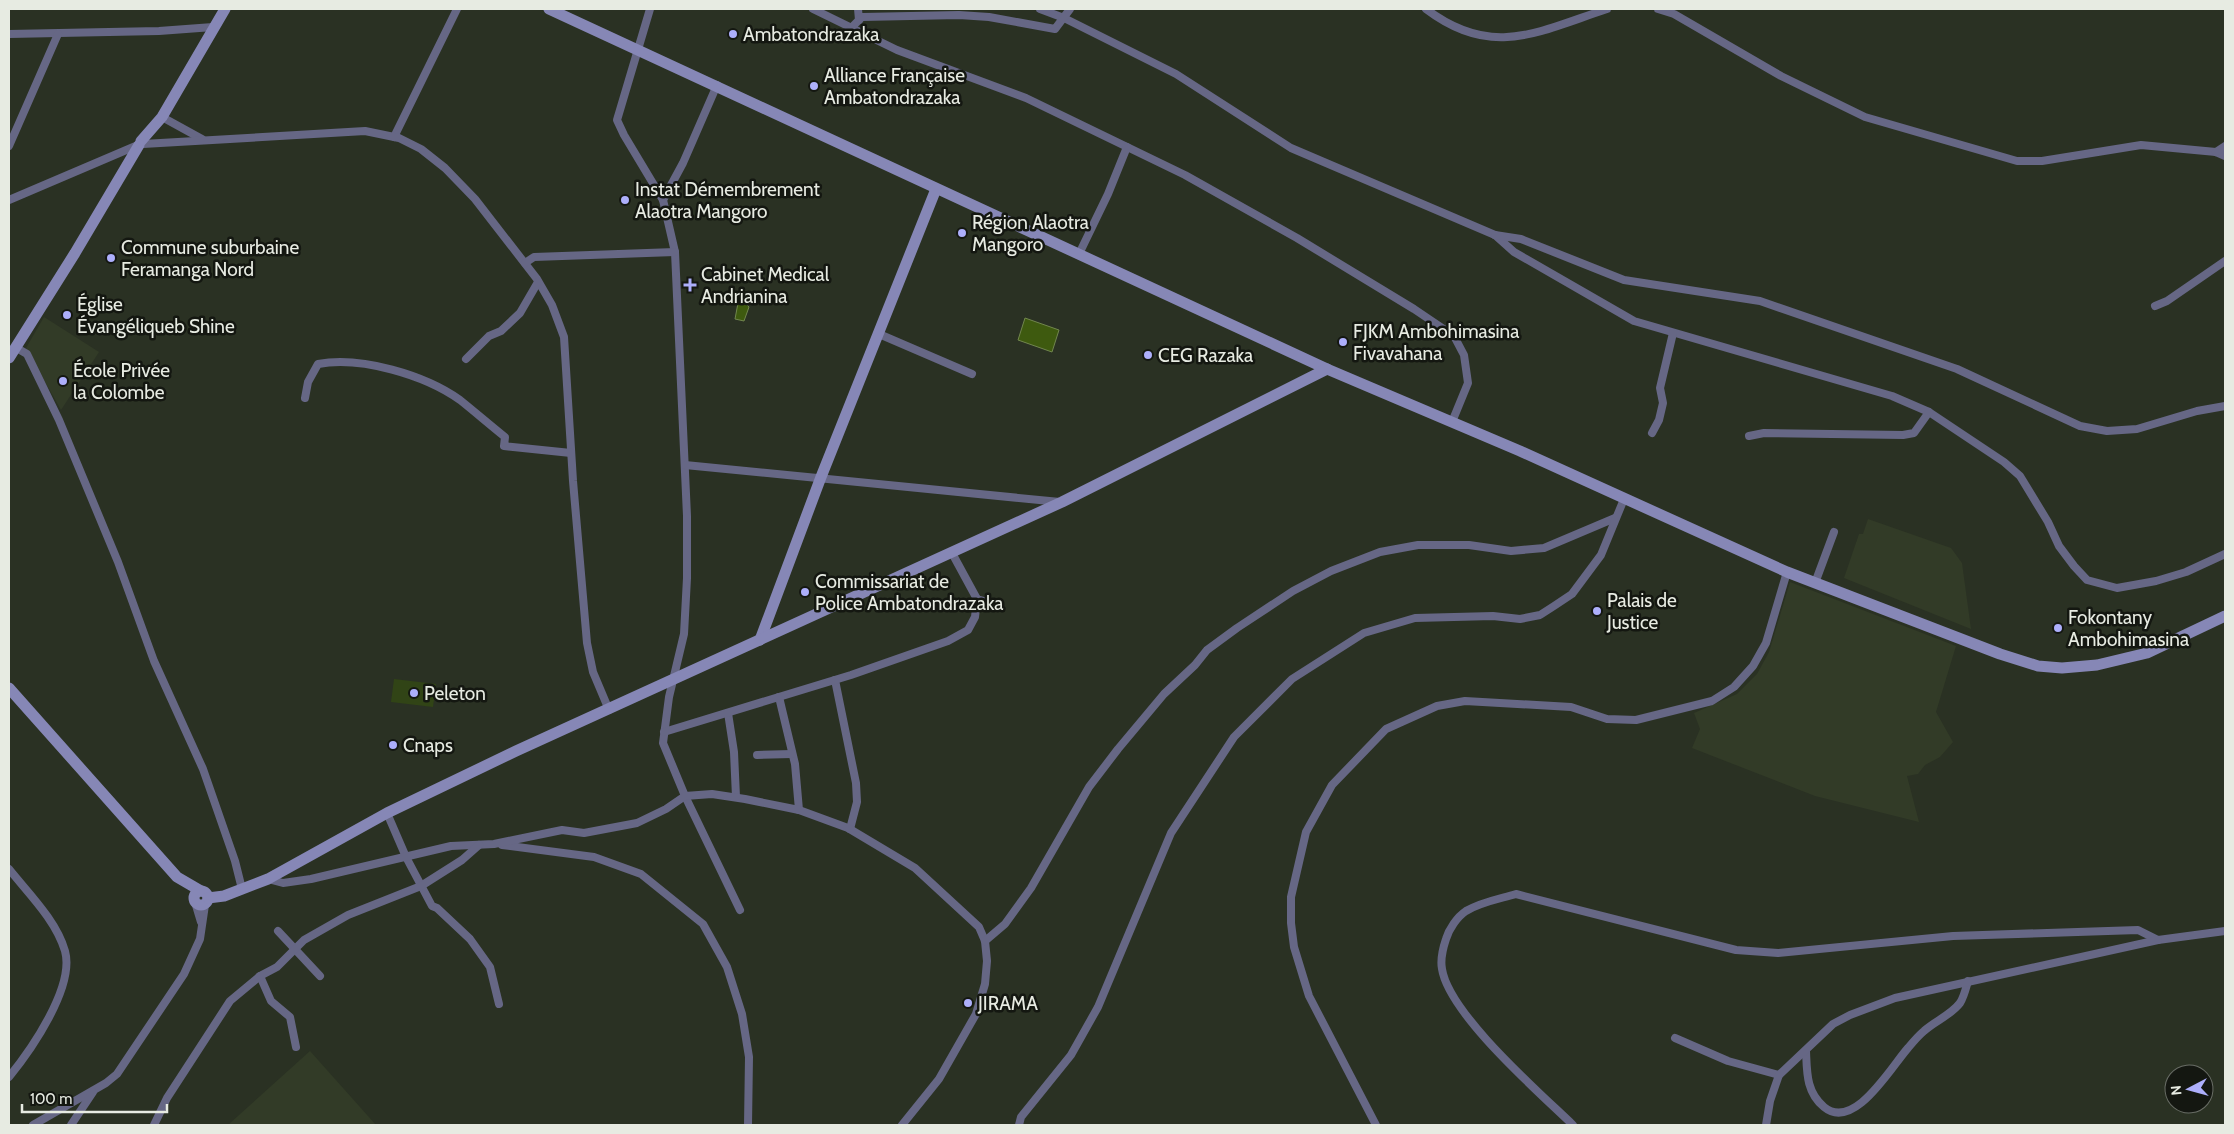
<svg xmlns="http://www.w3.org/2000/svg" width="2234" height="1134" viewBox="0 0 2234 1134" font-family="Cabin,sans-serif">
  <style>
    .built { fill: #323b27 }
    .green { fill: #314416 }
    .water { fill: #3e5a0f; stroke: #71864e }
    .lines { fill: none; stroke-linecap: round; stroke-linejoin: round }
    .street { stroke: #666785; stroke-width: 8 }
    .secondary { stroke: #8687b6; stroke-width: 11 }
    .poi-dot { fill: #adaffb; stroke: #141711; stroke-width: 2 }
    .labels { text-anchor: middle; stroke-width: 5; stroke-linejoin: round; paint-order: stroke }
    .poi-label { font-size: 19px; fill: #e7ebe2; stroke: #141711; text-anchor: start }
  </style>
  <rect width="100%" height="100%" fill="#2a3123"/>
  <g class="built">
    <path d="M44 317 99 352 61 410 26 348Z"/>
    <path d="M1868 519 1951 548 1962 563 1971 629 1844 578 1859 534H1863Z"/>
    <path d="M1790 582 1956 646 1936 712 1953 742 1940 757 1925 765 1918 774 1907 776 1919 822 1815 796 1692 748 1700 729 1694 713 1737 694 1757 674 1769 652Z"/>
    <path d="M310 1051 376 1125H228Z"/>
  </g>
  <path class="green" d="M394 679 436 684 433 707 391 702Z"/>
  <g class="water">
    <path d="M743 300 749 307 744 321 735 319 738 303Z"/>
    <path d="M1025 318 1059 330 1052 352 1018 340Z"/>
  </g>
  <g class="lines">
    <g class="street">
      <path d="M650 9 617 120 624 135 663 200"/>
      <path d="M813 9 897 50 1026 98 1185 175 1297 238 1414 309 1454 336 1464 355 1468 383 1452 422"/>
      <path d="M858 9 859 20"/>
      <path d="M1040 9 1064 18 1176 74 1291 148 1495 235 1514 252 1634 321 1892 396 1929 412 2004 462 2020 476 2048 522 2059 546 2074 566 2087 580 2117 588 2156 581 2186 572 2225 554"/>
      <path d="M1426 9C1492 59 1537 32 1607 9"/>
      <path d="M1658 9 1674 14 1781 76 1865 117 2017 161H2042L2141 145 2216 152 2225 156"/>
      <path d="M852 27 862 17 959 15 989 17 1055 29 1070 9"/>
      <path d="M9 34 159 31 213 27"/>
      <path d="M717 85 683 163 663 200 675 252 687 516V578L684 634 669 697 663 743 685 796 740 910"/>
      <path d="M162 117 202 139"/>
      <path d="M394 137 457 9"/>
      <path d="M143 144 365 131 399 138 421 149 445 168 475 199 537 279 552 305 564 337 573 481 587 643 593 672 609 710"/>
      <path d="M9 146 58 34"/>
      <path d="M2216 152 2225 146"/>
      <path d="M9 200 138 145"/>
      <path d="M1495 235 1521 239 1624 280 1760 301 1957 369 2080 426 2107 431 2137 429 2197 411 2225 406"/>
      <path d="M1079 254 1108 194 1127 147"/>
      <path d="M525 263 534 257 675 252"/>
      <path d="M2155 306 2167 301 2225 261"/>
      <path d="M879 334 972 374"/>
      <path d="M15 347 27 354 59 420 118 562 154 661 203 769 235 861 242 889"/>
      <path d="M466 359 489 336 501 331 520 313 538 282"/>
      <path d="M305 398 308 382 318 364C361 356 425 375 460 400 475 412 490 425 505 437L504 446 571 453"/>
      <path d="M1652 433 1659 420 1663 403 1660 388 1673 333"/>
      <path d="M1749 436 1764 433 1903 435 1914 433 1929 412"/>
      <path d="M685 465 1060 502"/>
      <path d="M952 553 977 599 994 604"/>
      <path d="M1815 583 1834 532"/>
      <path d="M835 680 856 783 857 802 850 829"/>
      <path d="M779 697 795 764 799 810"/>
      <path d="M728 713 734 752 736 797"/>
      <path d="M664 732 851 675 948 641 968 630 975 617 977 599"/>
      <path d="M757 755 792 754"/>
      <path d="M387 813 406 857 432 906 437 908 470 939 490 967 499 1004"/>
      <path d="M502 845 594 857 641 874 703 924 727 967 742 1014 749 1057 748 1125"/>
      <path d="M9 869C28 893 56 920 65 951 75 987 31 1050 9 1077"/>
      <path d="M268 879 283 883 311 879 451 846 494 844 562 830 584 833 637 823 666 809 685 796 712 794 745 799 799 810 848 828 915 868 979 927 985 941 987 961 985 984 976 1014 939 1079 902 1125"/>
      <path d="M195 902 201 922"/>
      <path d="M278 931 320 976"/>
      <path d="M985 941 1005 924 1031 888 1089 787 1118 749 1164 694 1195 665 1207 650 1237 628 1293 591 1331 571 1380 552 1418 545H1469L1511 551 1544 548 1615 518"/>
      <path d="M260 976 271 1001 290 1017 296 1047"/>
      <path d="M1675 1038 1728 1061 1779 1075"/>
      <path d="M1806 1051C1807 1072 1806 1092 1824 1107 1854 1132 1891 1067 1908 1048 1913 1042 1918 1036 1924 1031 1935 1021 1951 1015 1960 1003 1964 997 1966 988 1968 981"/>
      <path d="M33 1125 106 1083 117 1074 184 974 200 939 205 905"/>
      <path d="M71 1125 93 1092"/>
      <path d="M154 1125 167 1098 230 1001 260 976 277 967 304 940 348 915 421 886 462 860 479 845"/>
      <path d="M1019 1125 1021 1117 1071 1055 1098 1007 1171 833 1234 737 1292 679 1364 633 1415 618 1493 616 1520 619 1540 615 1554 606 1572 594 1601 555 1624 499"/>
      <path d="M1376 1125 1309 996 1294 947 1291 923V897L1306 832 1332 785 1386 729 1437 706 1465 701 1571 707 1607 719 1636 720 1712 701 1734 687 1753 666 1766 643 1787 572"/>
      <path d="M1573 1125C1540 1093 1449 1014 1442 969 1440 959 1443 948 1446 939 1449 929 1457 917 1466 911 1481 902 1499 899 1516 894L1736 950 1778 953 1953 936 2138 930 2158 940 2225 931"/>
      <path d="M1766 1125 1770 1101 1779 1075 1833 1024 1850 1015 1895 998 2158 940"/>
    </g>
    <g class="secondary">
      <path d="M549 9 1327 369 1520 451 1787 572 2000 654 2038 666 2062 668 2097 665 2147 653 2225 616"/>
      <path d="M141 141 162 117 225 9"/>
      <path d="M9 358 75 253 139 145"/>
      <path d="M760 640 821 477 936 189"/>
      <path d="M9 688 177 877 201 891"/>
      <circle cx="201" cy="898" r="7"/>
      <path d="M208 898 224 896 268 879 387 813 516 751 1062 502 1327 369"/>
    </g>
  </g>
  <g class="poi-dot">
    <circle cx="733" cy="34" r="5"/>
    <circle cx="814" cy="86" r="5"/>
    <circle cx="625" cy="200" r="5"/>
    <circle cx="962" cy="233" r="5"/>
    <circle cx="111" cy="258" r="5"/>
    <path d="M687.5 277.5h5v5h5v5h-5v5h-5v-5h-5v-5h5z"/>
    <circle cx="67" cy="315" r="5"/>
    <circle cx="1343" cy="342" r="5"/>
    <circle cx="1148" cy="355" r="5"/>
    <circle cx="63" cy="381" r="5"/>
    <circle cx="805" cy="592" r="5"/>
    <circle cx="1597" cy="611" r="5"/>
    <circle cx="2058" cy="628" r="5"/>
    <circle cx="414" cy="693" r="5"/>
    <circle cx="393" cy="745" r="5"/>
    <circle cx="968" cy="1003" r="5"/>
  </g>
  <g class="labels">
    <g class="poi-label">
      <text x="743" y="41">Ambatondrazaka</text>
      <text x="824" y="82">Alliance Française<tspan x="824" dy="22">Ambatondrazaka</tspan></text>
      <text x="635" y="196">Instat Démembrement<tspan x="635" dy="22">Alaotra Mangoro</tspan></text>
      <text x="972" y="229">Région Alaotra<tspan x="972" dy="22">Mangoro</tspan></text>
      <text x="121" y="254">Commune suburbaine<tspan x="121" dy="22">Feramanga Nord</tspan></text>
      <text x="701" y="281">Cabinet Medical<tspan x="701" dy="22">Andrianina</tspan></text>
      <text x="77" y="311">Église<tspan x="77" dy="22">Évangéliqueb Shine</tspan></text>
      <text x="1353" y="338">FJKM Ambohimasina<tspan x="1353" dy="22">Fivavahana</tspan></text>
      <text x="1158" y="362">CEG Razaka</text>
      <text x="73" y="377">École Privée<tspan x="73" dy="22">la Colombe</tspan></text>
      <text x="815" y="588">Commissariat de<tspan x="815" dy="22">Police Ambatondrazaka</tspan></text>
      <text x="1607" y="607">Palais de<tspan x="1607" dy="22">Justice</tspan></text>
      <text x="2068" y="624">Fokontany<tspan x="2068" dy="22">Ambohimasina</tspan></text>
      <text x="424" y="700">Peleton</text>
      <text x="403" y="752">Cnaps</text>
      <text x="978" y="1010">JIRAMA</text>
    </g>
  </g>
  <rect width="2234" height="1134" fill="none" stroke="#e7ebe2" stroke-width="20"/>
  <g transform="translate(2189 1089) rotate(264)"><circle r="24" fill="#141711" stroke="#686c65"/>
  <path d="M0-4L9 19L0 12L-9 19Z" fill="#adaffb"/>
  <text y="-8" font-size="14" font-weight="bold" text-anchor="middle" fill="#e7ebe2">N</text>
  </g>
  <path d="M22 1104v8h145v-8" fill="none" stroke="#e7ebe2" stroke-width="2.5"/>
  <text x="30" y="1104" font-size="15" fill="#e7ebe2" stroke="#141711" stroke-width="4" paint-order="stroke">100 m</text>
</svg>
